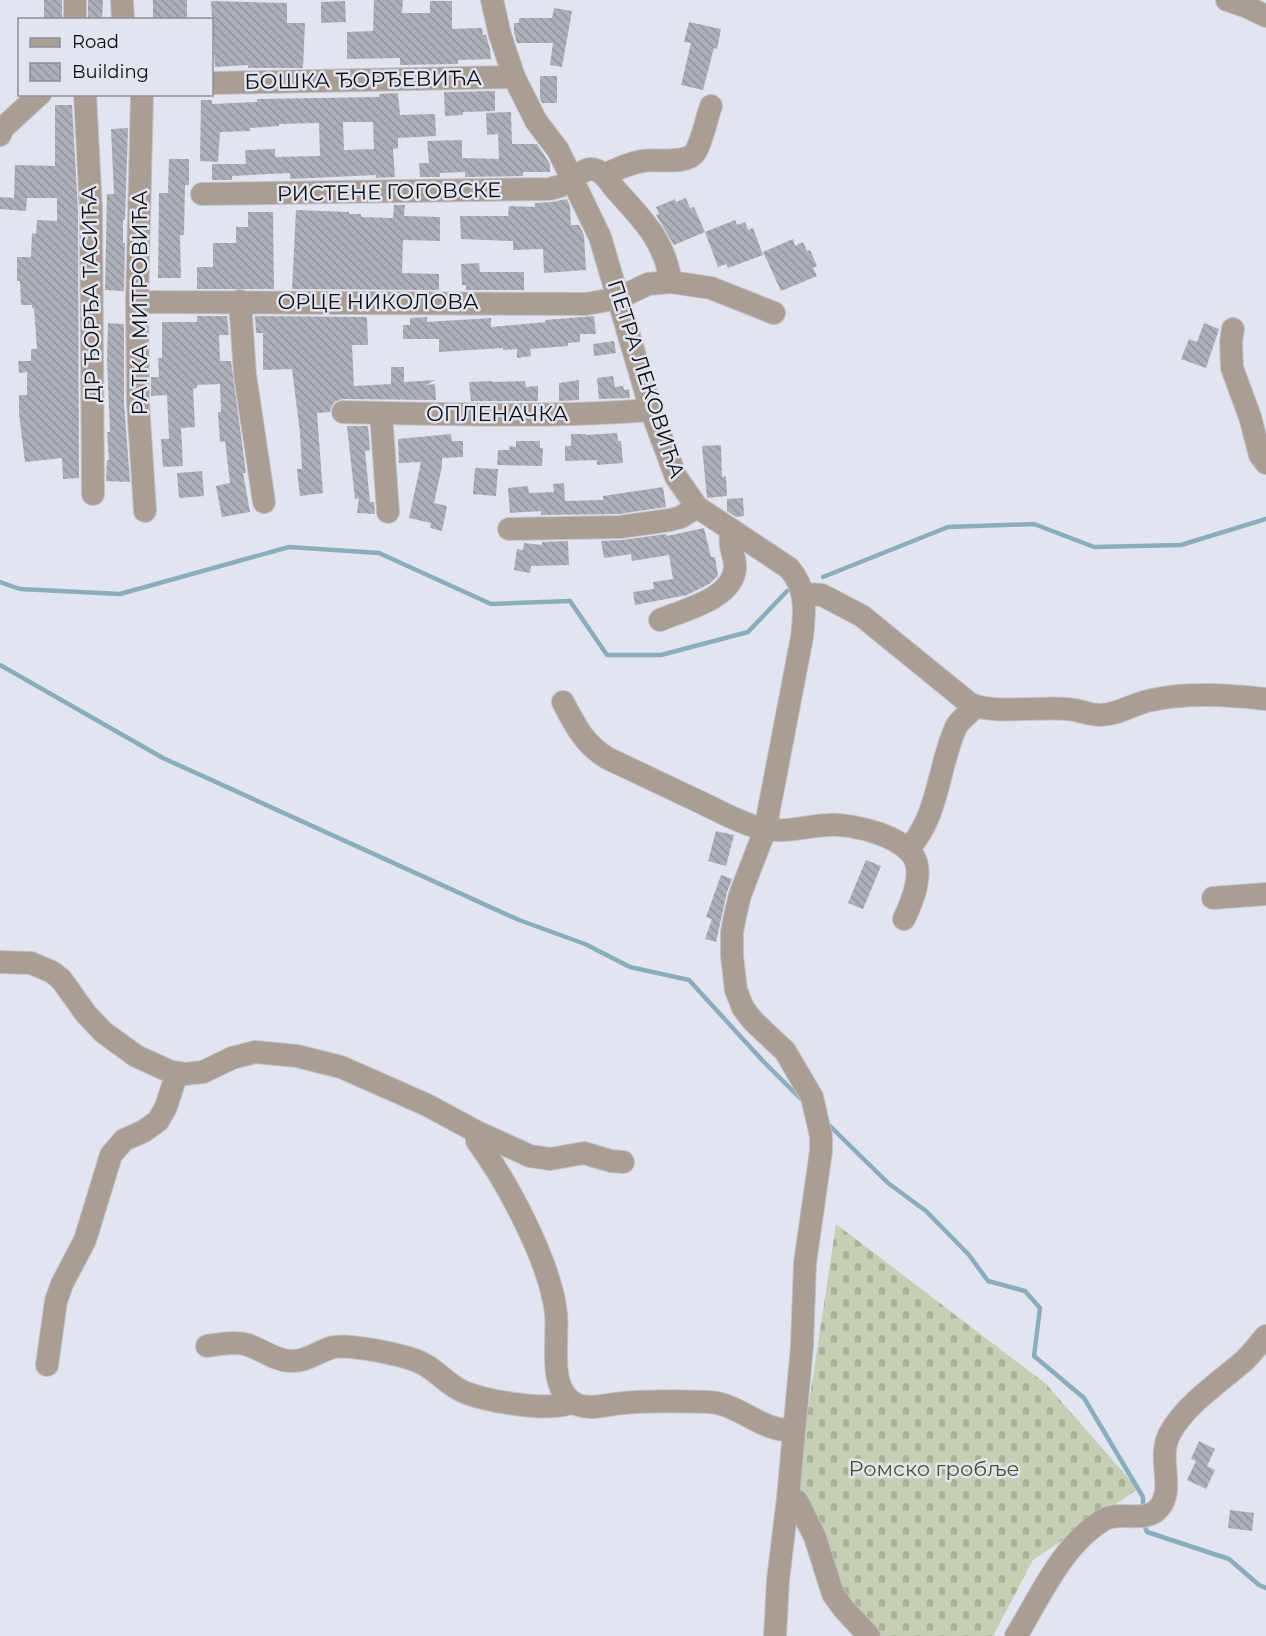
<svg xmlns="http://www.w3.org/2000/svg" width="1266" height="1636" viewBox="0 0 1266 1636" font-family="Montserrat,sans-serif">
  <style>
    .cemetery { fill: url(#cemetery-stones) }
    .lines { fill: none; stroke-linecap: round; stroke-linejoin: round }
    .stream { stroke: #8aadbd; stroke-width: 4.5 }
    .building { fill: url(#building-back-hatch); fill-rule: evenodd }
    .minor-casing { stroke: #c0c2cb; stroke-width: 24 }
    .minor { stroke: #aa9e94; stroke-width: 22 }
    .labels { text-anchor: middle; stroke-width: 5; stroke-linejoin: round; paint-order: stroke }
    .street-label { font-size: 21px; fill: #0c0d11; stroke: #e2e5ef }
    .park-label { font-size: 21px; fill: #475624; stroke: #e2e5ef }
  </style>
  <defs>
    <pattern id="cemetery-stones" width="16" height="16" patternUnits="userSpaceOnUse" patternTransform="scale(1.5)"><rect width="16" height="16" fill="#c5cfb4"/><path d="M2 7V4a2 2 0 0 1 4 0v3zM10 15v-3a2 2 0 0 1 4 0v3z" fill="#a8b19a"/></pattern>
    <pattern id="building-back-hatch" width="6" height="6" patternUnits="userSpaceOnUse" patternTransform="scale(1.5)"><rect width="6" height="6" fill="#acaeb8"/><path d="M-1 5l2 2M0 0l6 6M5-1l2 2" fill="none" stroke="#93949d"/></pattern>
  </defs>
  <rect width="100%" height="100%" fill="#e2e5ef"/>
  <path class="cemetery" d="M836 1224 1046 1384 1138 1489 1033 1560 993 1636H870L836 1600 796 1490Z"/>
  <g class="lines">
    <g class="stream">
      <path d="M823 577 948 527 1034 524 1094 547 1181 545 1266 519"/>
      <path d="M0 582 20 589 120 594 289 547 379 553 491 604 570 601 607 655H661L748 632 787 591"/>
      <path d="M0 665 163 758 519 920 585 944 630 967 689 980 762 1060 802 1100"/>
      <path d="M830 1126 888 1183 926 1211 969 1255 988 1281 1025 1291 1040 1308 1034 1356 1084 1398 1143 1497V1503"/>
      <path d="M1144 1524 1147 1532 1229 1559 1259 1585 1266 1588"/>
    </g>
  </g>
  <g class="building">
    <rect x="44" y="0" width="18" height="20"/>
    <path d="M88 0H103L102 20H88Z"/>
    <rect x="153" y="0" width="34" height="20"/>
    <path d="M374 0H403L402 13H430V1H452V29L482 28 483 35H486L490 49 491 59 458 60V64L400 65V58L347 59V32L373 31Z"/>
    <path d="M211 1 287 3V23H305L303 68H248V65L215 67Z"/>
    <path d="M345 1 346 22 321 23V2Z"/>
    <path d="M554 8 572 11 562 67 550 65 553 43H517L514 33V23H519V18H552Z"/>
    <path d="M689 22 721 29 717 49 714 48 703 90 681 85 691 43 684 42Z"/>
    <path d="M540 76H557V103H542L540 98Z"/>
    <path d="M495 91V111L463 112V115L445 116 444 92Z"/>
    <path d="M398 93 400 115 435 114 436 136 398 138V148L393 149 395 177 376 178V175L290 179V173L232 176V180H212V164H246L245 150 275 149V157L320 156 319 123 279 124V126L250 128V131L220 132 218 162 200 161 201 100H212V104L257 102V99L379 97V94ZM343 122H373L374 149 344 150Z"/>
    <path d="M55 105H72L78 210 79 478 63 479 62 458 25 462 19 414V395H27V372L19 373 18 361H31V349H37L34 308H32V305H21L20 281H17V257H31L32 233 36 234 37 220 57 221V198H27L26 211 0 209V197L14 198 15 165 55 166Z"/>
    <path d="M511 112 512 144H537L550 164V172H523V176L465 177V172L440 173V177H420L419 163H429L427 141 462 140V158L499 159 498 134 487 135 486 113Z"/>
    <path d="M128 128 125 220H123V243H125L124 291 105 290 107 194H114L111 129Z"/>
    <path d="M169 159H189V185H185L184 235H180L181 278H158L159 193H168Z"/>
    <path d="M686 198 690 208 694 207 705 232 674 245 656 215 659 214 656 207 675 199 676 202Z"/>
    <path d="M567 199 570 206 571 225H579L584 235 586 270 544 273 543 249 513 250V241L461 239 460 216H508L509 206 535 207V203L552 202Z"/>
    <path d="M394 205H405L404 216 440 217V241L403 240 402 273 439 274V290L292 289 296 210 349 212V214H361V217L393 218Z"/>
    <path d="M248 212H273L274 289H197V267H213V243H236V227H248Z"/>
    <path d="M735 220 737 225 745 222 748 230 753 228 763 255 728 268 726 264 718 267 705 232Z"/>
    <path d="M793 239 795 246 803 242 807 251 810 250 817 266 813 268 817 276 781 291 763 252Z"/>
    <path d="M479 263 480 272H524V290H466V285H462L461 264Z"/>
    <path d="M197 316H227L229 335H219L220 361H231L246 473H243L250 512 222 517 216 486 230 483 225 441 220 442 218 412H221L220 384 197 385V388L193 389 195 427 181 428 183 466 163 467 161 439H169L167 395 151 396V377H159L158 358H162V322H197Z"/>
    <path d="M255 316 367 317 368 345H352L354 386 391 384V367H404V382L435 380 426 385 435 384 436 400 343 399 336 401 332 405 330 412 317 413 323 493 300 496 297 469H302L300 433 292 369 263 370V333H256Z"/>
    <path d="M594 316 596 334H580V342L568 343V346L530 349 531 356 517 358V349L503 350V348L439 352V339H403V325H410V318L427 317V322L491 318V327L546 322 545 320Z"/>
    <path d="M108 323 124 324V403L130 482 106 481 107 460H109L107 432H110L107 359Z"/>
    <path d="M1204 323 1219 329 1206 368 1181 359 1189 339 1197 342Z"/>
    <path d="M614 341 616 353 594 356 593 344Z"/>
    <path d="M613 376 615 387 623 386 624 390 629 389 630 398 599 399 597 378Z"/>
    <path d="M579 380V400L559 401V383Z"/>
    <path d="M492 381V382L525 381 526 387 538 386V401H471L469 382Z"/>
    <path d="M347 426H368L370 450 365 451 370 502H374L375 514 357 513 359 498 355 499Z"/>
    <path d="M617 433 618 441H621L623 463 597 465V460L565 461V446H571V434H586V435Z"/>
    <path d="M451 434 452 441H463V457L442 458V466L434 503 447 506 442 531 430 528 431 523 409 518 421 462 399 463 398 439Z"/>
    <path d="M516 441H540V448H543L542 466 497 465 498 450H509L510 446 516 447Z"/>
    <path d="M721 445 722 477 726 476 727 496 707 498 702 446Z"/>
    <path d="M475 468 498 469 496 496 473 494Z"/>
    <path d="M202 471 204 496 179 498 177 473Z"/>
    <path d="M564 483 565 501 603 500V496L663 487 666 507 619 514 541 515V511L510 513 508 488 528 486 529 493 554 492 553 484Z"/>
    <path d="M743 498 744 516 736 517 727 511V499Z"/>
    <path d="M704 528 711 557H715L718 576 709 584 687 595 635 605 633 592 654 589 653 582 673 579 669 555 632 561 631 554 604 558 601 541 622 540 666 534 667 536Z"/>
    <path d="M568 541 569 565 531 566 530 573 514 570 517 549 523 550 524 543 542 545V542Z"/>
    <path d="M716 831 734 835 726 866 708 861Z"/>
    <path d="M866 860 881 866 863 909 848 903Z"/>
    <path d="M721 875 732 879 727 892 716 942 705 939 712 919 706 917Z"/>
    <path d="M1199 1441 1215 1449 1207 1466 1215 1470 1206 1489 1187 1480 1196 1461 1191 1459Z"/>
    <path d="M1230 1510 1254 1513 1252 1531 1228 1528Z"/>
  </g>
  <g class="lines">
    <defs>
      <g id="minor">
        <path d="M122 0 123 20"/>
        <path d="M492 0 500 35 514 77 536 121 558 150 600 237 651 410 676 477 697 507 789 568C807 589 805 611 802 637L765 830 740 895 735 916 732 932V956L736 990 743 1008 753 1021 785 1051 812 1097 821 1136V1151L805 1263 802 1346 788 1498 778 1580 775 1636"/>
        <path d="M1227 0 1245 6 1266 16"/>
        <path d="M75 20V0"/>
        <path d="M212 83 514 77"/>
        <path d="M85 94 91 210 93 494"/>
        <path d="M142 94 137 302 138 403 145 511"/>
        <path d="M0 135 3 128 40 94"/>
        <path d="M604 175C617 169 629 163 643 161 658 158 687 166 696 151 703 138 706 120 711 106"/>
        <path d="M202 194 549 189C554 188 558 187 563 185 571 181 581 170 591 169 602 169 609 181 615 189 642 219 664 239 671 282"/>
        <path d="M240 301 245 375 264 502"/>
        <path d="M137 302 586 304 619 298 648 284 671 282 711 288 774 313"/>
        <path d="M1233 329 1231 342 1232 368 1250 417 1260 455 1266 463"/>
        <path d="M343 412C446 414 549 418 651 410"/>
        <path d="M381 413 388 512"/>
        <path d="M509 529 620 527 670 520 681 517 697 507"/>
        <path d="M804 594 822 595 862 616 969 703C990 715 1042 706 1068 709 1079 710 1089 715 1100 715 1118 715 1134 703 1152 700 1188 692 1229 695 1266 699"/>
        <path d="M660 620C683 610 733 599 735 568 736 555 726 544 733 531"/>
        <path d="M563 702C575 725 584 744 607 758 638 773 670 788 702 803 721 812 740 823 760 828 783 834 805 826 828 825 852 823 913 837 917 866 920 883 911 904 904 919"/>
        <path d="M908 849C939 817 938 766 956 727 961 718 970 714 975 706"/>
        <path d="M1213 898 1266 894"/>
        <path d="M0 962 31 963 52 972 61 979 86 1014 103 1032 136 1056 169 1071 185 1074 203 1072 232 1058 255 1052 297 1056 341 1067 427 1105 477 1132 530 1156 550 1159 584 1153 611 1161 623 1162"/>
        <path d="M477 1132V1141C508 1183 550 1262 556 1313 559 1341 546 1392 578 1405 592 1410 609 1404 623 1403 652 1400 681 1401 709 1402 741 1404 762 1433 794 1430"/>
        <path d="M207 1346C220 1344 235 1341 248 1345 263 1350 274 1360 290 1361 307 1362 318 1351 334 1347 351 1344 397 1354 415 1360 433 1366 444 1382 460 1390 479 1401 555 1413 572 1402"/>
        <path d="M47 1365 56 1301 62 1284 85 1240 111 1155 124 1140 144 1131 158 1121 166 1107 177 1073"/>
        <path d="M788 1498 797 1501 815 1537 833 1594 844 1609 869 1636"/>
        <path d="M1016 1636C1040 1597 1062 1545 1103 1520 1121 1510 1146 1524 1159 1508 1176 1488 1156 1459 1170 1433 1187 1403 1219 1383 1245 1360 1252 1353 1259 1344 1266 1336"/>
      </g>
    </defs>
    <use href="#minor" class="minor-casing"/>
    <use href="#minor" class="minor"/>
  </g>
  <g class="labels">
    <g class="street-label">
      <text transform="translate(363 80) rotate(-1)" y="7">БОШКА ЂОРЂЕВИЋА</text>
      <text transform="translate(389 192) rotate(-1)" y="7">РИСТЕНЕ ГОГОВСКЕ</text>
      <text transform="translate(91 294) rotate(-91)" y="7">ДР ЂОРЂА ТАСИЋА</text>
      <text x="378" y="309">ОРЦЕ НИКОЛОВА</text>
      <text transform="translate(140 303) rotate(-90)" y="7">РАТКА МИТРОВИЋА</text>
      <text transform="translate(646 379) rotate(72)" y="7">ПЕТРА ЛЕКОВИЋА</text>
      <text x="497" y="421">ОПЛЕНАЧКА</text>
    </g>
    <g class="park-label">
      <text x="934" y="1476">Ромско гробље</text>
    </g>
  </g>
  <rect x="18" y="18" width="195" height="78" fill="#e2e5ef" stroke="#8c8f96" stroke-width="1.5"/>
  <rect x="30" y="38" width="30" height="9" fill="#aa9e94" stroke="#8c8f96" stroke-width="1.5"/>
  <text x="72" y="48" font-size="18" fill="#0c0d11">Road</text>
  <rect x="30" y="63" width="30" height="18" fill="url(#building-back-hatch)" stroke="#8c8f96" stroke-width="1.5"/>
  <text x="72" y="78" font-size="18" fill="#0c0d11">Building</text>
</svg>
